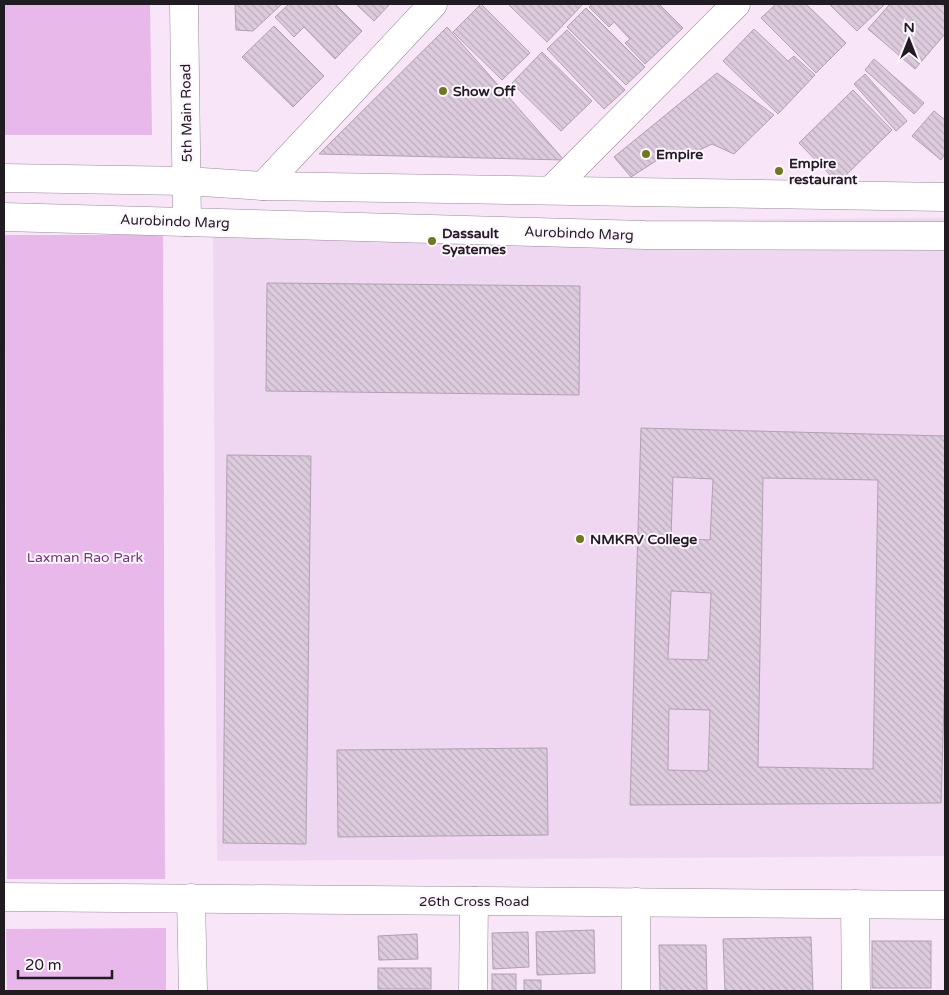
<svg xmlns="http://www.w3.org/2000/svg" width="949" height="995" viewBox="0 0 949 995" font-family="'Varela Round',sans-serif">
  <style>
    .built { fill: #efd7f1 }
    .park { fill: #e8b8eb }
    .building { fill: url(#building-back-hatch); stroke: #b2a0b2; fill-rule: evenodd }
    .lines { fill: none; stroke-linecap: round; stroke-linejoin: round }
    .street-casing { stroke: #9a8a9b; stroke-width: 29 }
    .secondary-casing { stroke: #9a8a9b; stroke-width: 29 }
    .street { stroke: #fff; stroke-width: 28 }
    .secondary { stroke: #fff; stroke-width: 28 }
    .poi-dot { fill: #6f7720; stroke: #fef6fe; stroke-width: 2 }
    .labels { text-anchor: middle; stroke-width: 4; stroke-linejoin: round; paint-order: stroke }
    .poi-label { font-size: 14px; font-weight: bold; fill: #211b22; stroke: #fef6fe; text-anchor: start }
    .street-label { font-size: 14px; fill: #211b22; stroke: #fef6fe }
    .park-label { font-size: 14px; fill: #74357a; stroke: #fef6fe }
  </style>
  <defs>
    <pattern id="building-back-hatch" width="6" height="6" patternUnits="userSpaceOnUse" patternTransform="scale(1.25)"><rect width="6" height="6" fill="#dccadd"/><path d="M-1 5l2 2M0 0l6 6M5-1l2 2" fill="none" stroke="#bcadbd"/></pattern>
  </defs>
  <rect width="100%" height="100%" fill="#f8e5f8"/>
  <path class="built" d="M945 218V856L217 861 213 223Z"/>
  <g class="park">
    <path d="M4 4H150L152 135H4Z"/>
    <path d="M5 235H163L165 879H7Z"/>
    <path d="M166 928V991H7L6 929Z"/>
  </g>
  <g class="building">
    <path d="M235 4H282L253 31 236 30Z"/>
    <path d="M289 4H335L362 31 335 59 304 27 294 37 275 17Z"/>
    <path d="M356 4H390L374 21Z"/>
    <path d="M481 4 530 53 502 80 453 32Z"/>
    <path d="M508 4H583L547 42Z"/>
    <path d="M592 4H659L683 28 645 64 625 43 630 39 614 22 609 27 589 7Z"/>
    <path d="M776 4H806L846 43 816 73 761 18Z"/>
    <path d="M829 4H885L857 31Z"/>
    <path d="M890 4H945V34L915 69 868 29Z"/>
    <path d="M586 8 645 67 626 85 567 27Z"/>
    <path d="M274 26 324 76 293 107 242 57Z"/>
    <path d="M447 27 564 160 319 154Z"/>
    <path d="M754 29 788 61 794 56 815 75 778 114 723 61Z"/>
    <path d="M567 30 625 90 604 109 547 49Z"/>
    <path d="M542 52 592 101 561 131 512 83Z"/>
    <path d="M874 59 924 103 914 114 865 70Z"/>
    <path d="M717 73 774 115 734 154 712 144 687 156 665 155 631 177 614 157Z"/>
    <path d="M865 74 907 121 896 131 854 84Z"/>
    <path d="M853 90 892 130 838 183 799 143Z"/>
    <path d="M934 111 945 120V154L941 160 912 136Z"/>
    <path d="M267 283 580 286 579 395 266 391Z"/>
    <path d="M641 428 945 436V671L941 803 630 805ZM673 477 713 479 710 540 671 538ZM763 478 878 480 873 769 758 767ZM671 591 711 593 708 660 668 659ZM669 709 710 710 708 771 668 770Z"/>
    <path d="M227 455 311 456 306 844 223 843Z"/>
    <path d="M547 748 548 835 338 837 337 750Z"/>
    <path d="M594 930 595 973 537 975 536 932Z"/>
    <path d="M528 932 529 967 493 969 492 933Z"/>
    <path d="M417 934 418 959 379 960 378 936Z"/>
    <path d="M811 937 813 991H725L723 939Z"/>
    <rect x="872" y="941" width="59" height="47"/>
    <path d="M659 945H706L707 991H660Z"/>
    <rect x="378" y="968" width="53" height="21"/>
    <rect x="492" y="974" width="24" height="17"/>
    <rect x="524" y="980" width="17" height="11"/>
  </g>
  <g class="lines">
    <defs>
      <g id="street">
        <path d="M184 4 187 222"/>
        <path d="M263 186 433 4"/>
        <path d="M551 190 736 4"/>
        <path d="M4 897 945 905"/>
        <path d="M191 898 193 991"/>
        <path d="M855 904 856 991"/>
        <path d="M473 991 474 901"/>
        <path d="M636 991V902"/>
      </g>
      <g id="secondary">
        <path d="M4 178 187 181 263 186 945 197"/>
        <path d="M4 217 645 235 945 236"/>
      </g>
    </defs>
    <use href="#street" class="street-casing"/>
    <use href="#secondary" class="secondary-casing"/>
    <use href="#street" class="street"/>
    <use href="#secondary" class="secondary"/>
  </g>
  <g class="poi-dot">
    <circle cx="443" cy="91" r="5"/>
    <circle cx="646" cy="154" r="5"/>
    <circle cx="779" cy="171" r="5"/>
    <circle cx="432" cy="241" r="5"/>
    <circle cx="580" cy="539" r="5"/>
  </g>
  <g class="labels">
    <g class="poi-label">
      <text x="453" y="96">Show Off</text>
      <text x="656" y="159">Empire</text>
      <text x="789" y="168">Empire<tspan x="789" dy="16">restaurant</tspan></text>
      <text x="442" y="238">Dassault<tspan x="442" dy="16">Syatemes</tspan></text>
      <text x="590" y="544">NMKRV College</text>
    </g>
    <g class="street-label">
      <text transform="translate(186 113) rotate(-91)" y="5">5th Main Road</text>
      <text transform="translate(175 221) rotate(2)" y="5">Aurobindo Marg</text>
      <text transform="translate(579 233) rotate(2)" y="5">Aurobindo Marg</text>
      <text x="474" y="906">26th Cross Road</text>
    </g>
    <g class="park-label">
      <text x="85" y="562">Laxman Rao Park</text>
    </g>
  </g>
  <rect width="949" height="995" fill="none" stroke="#211b22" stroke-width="10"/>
  <g transform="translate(909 40)" stroke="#fef6fe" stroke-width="4" paint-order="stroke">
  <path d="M0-4L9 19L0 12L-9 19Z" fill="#211b22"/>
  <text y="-8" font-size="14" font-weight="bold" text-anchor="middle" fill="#211b22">N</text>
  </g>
  <path d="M18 970v8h94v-8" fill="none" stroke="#211b22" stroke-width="2.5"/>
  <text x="25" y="970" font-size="15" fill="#211b22" stroke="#fef6fe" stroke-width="4" paint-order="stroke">20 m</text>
</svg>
